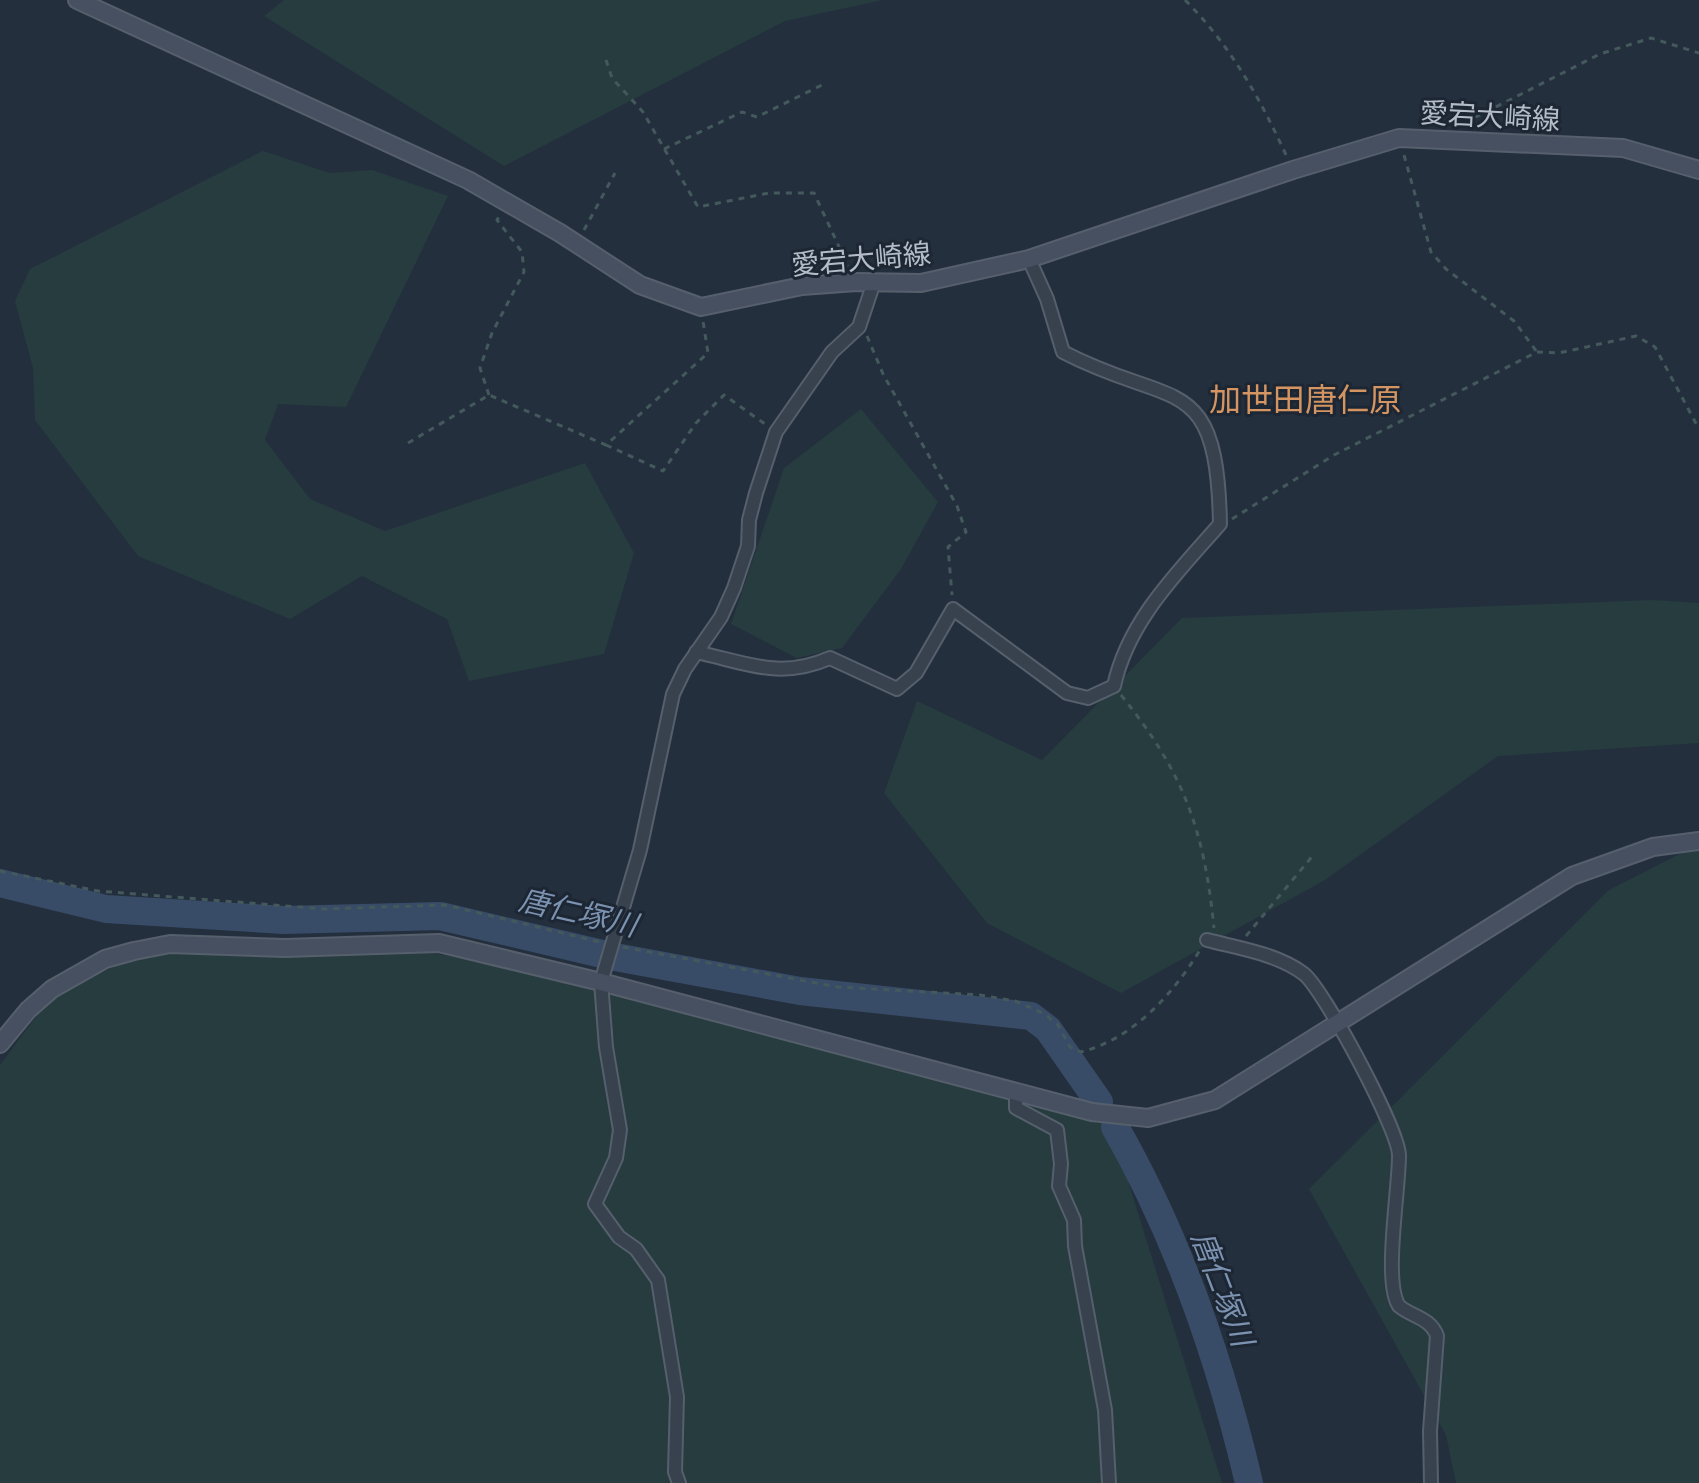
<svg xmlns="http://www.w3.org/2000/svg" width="1699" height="1483" viewBox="0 0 1699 1483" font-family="'Sofia Sans Condensed','Noto Sans JP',sans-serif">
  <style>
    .green { fill: #263c3f }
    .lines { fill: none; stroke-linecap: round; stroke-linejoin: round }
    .river { stroke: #394c67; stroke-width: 28 }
    .street-casing { stroke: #565f6c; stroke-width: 16 }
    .secondary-casing { stroke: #565f6c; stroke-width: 20 }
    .path { stroke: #44595c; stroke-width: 3; stroke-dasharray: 6 6; stroke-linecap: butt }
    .street { stroke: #38414e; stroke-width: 12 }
    .secondary { stroke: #465061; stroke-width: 16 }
    .labels { text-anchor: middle; stroke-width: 6; stroke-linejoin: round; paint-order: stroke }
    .street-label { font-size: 28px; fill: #b4bcc9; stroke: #1d2633 }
    .water-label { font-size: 30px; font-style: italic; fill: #7c92b1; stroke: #1d2633 }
    .quarter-label { font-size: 32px; fill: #d59563; stroke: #1d2633 }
  </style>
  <rect width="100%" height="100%" fill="#242f3e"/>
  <g class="green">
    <path d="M284 0H883L785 21 504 166 264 16Z"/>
    <path d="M263 151 329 173 372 170 448 196 346 407 278 404 265 440 310 499 385 531 585 463 634 553 604 654 469 681 447 619 362 576 290 619 138 556 35 420 33 368 15 301 30 269Z"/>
    <path d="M861 409 938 502 901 569 842 648 797 658 731 624 784 468Z"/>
    <path d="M1653 600 1699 603V743L1498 756 1325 880 1121 993 987 923 884 793 917 701 1042 760 1182 618Z"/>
    <path d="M1699 844V1483H1456L1446 1435 1309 1189 1609 890Z"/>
    <path d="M423 952 469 959 587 988 1111 1126 1222 1483H0V1065L43 1007 79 982 120 964 162 953Z"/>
  </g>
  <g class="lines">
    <g class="river">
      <path d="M0 883 106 909 284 920 440 916 615 957 800 991 1031 1016 1048 1029 1099 1102"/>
      <path d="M1115 1127C1178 1237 1220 1359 1249 1483"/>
    </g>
    <defs>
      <g id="street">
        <path d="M696 652C748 663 779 680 830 658L897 689 916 673 953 609 1067 693 1088 698 1114 686C1128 621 1177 573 1220 524 1217 369 1174 410 1063 352L1047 299 1029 259"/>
        <path d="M1207 940C1238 948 1278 954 1304 974 1324 990 1400 1132 1399 1156 1399 1191 1383 1282 1399 1306 1412 1317 1431 1318 1437 1336L1430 1431 1431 1483"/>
        <path d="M1016 1092V1108L1057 1130 1061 1164 1059 1186 1074 1220 1075 1246 1105 1410 1109 1483"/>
        <path d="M679 1483 675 1472 677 1397 658 1280 636 1249 619 1237 595 1204 616 1158 620 1130 606 1047 601 982 640 850 673 694 685 669 721 617 734 588 748 546 749 520 756 493 776 432 832 352 859 327 874 282"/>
      </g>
      <g id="secondary">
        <path d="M77 0 468 180 560 233 640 285 701 307 802 286 856 282 921 283 1029 259 1293 170 1399 138 1623 148 1699 170"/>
        <path d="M0 1044 28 1010 52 989 105 959 134 951 170 944 285 948 439 943 601 982 1092 1112 1148 1118 1215 1100 1572 876 1653 847 1699 841"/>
      </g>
    </defs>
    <use href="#street" class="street-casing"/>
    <use href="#secondary" class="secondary-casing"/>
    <g class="path">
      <path d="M1185 0C1230 45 1260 98 1286 155"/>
      <path d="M606 60 612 78 643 112 698 207 769 193H814L848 266"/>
      <path d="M1451 123 1478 116 1600 54 1651 38 1699 53"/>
      <path d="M664 149 742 112 757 117 822 85"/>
      <path d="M1404 155 1431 252 1446 269 1514 321 1537 352"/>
      <path d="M584 230 615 173"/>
      <path d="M867 336 883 374 957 506 966 532 948 547 952 595"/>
      <path d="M489 395 480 368 492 333 524 272 522 252 497 220 500 215"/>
      <path d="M408 443 489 395 606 445 708 353 703 321"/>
      <path d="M606 445 663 471 696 423 724 395 765 424"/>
      <path d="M1232 519 1334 455 1537 352 1559 353 1636 336 1655 347 1699 429"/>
      <path d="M1121 695C1184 773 1204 829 1214 928"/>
      <path d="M0 871 98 891 324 909 446 905 600 942"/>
      <path d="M1246 936 1315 853"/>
      <path d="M623 947 838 987 980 995 1015 1001 1045 1014 1058 1025 1070 1047 1081 1052C1133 1039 1173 994 1200 950"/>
    </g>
    <use href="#street" class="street"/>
    <use href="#secondary" class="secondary"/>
  </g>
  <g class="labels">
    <g class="street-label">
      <text transform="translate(1490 116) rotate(3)" y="10">愛宕大崎線</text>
      <text transform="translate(861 259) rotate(-5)" y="10">愛宕大崎線</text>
    </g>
    <g class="water-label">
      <text transform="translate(578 913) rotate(13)" y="10">唐仁塚川</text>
      <text transform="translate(1222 1289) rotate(69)" y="10">唐仁塚川</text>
    </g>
    <g class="quarter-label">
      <text x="1305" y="411">加世田唐仁原</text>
    </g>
  </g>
</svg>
